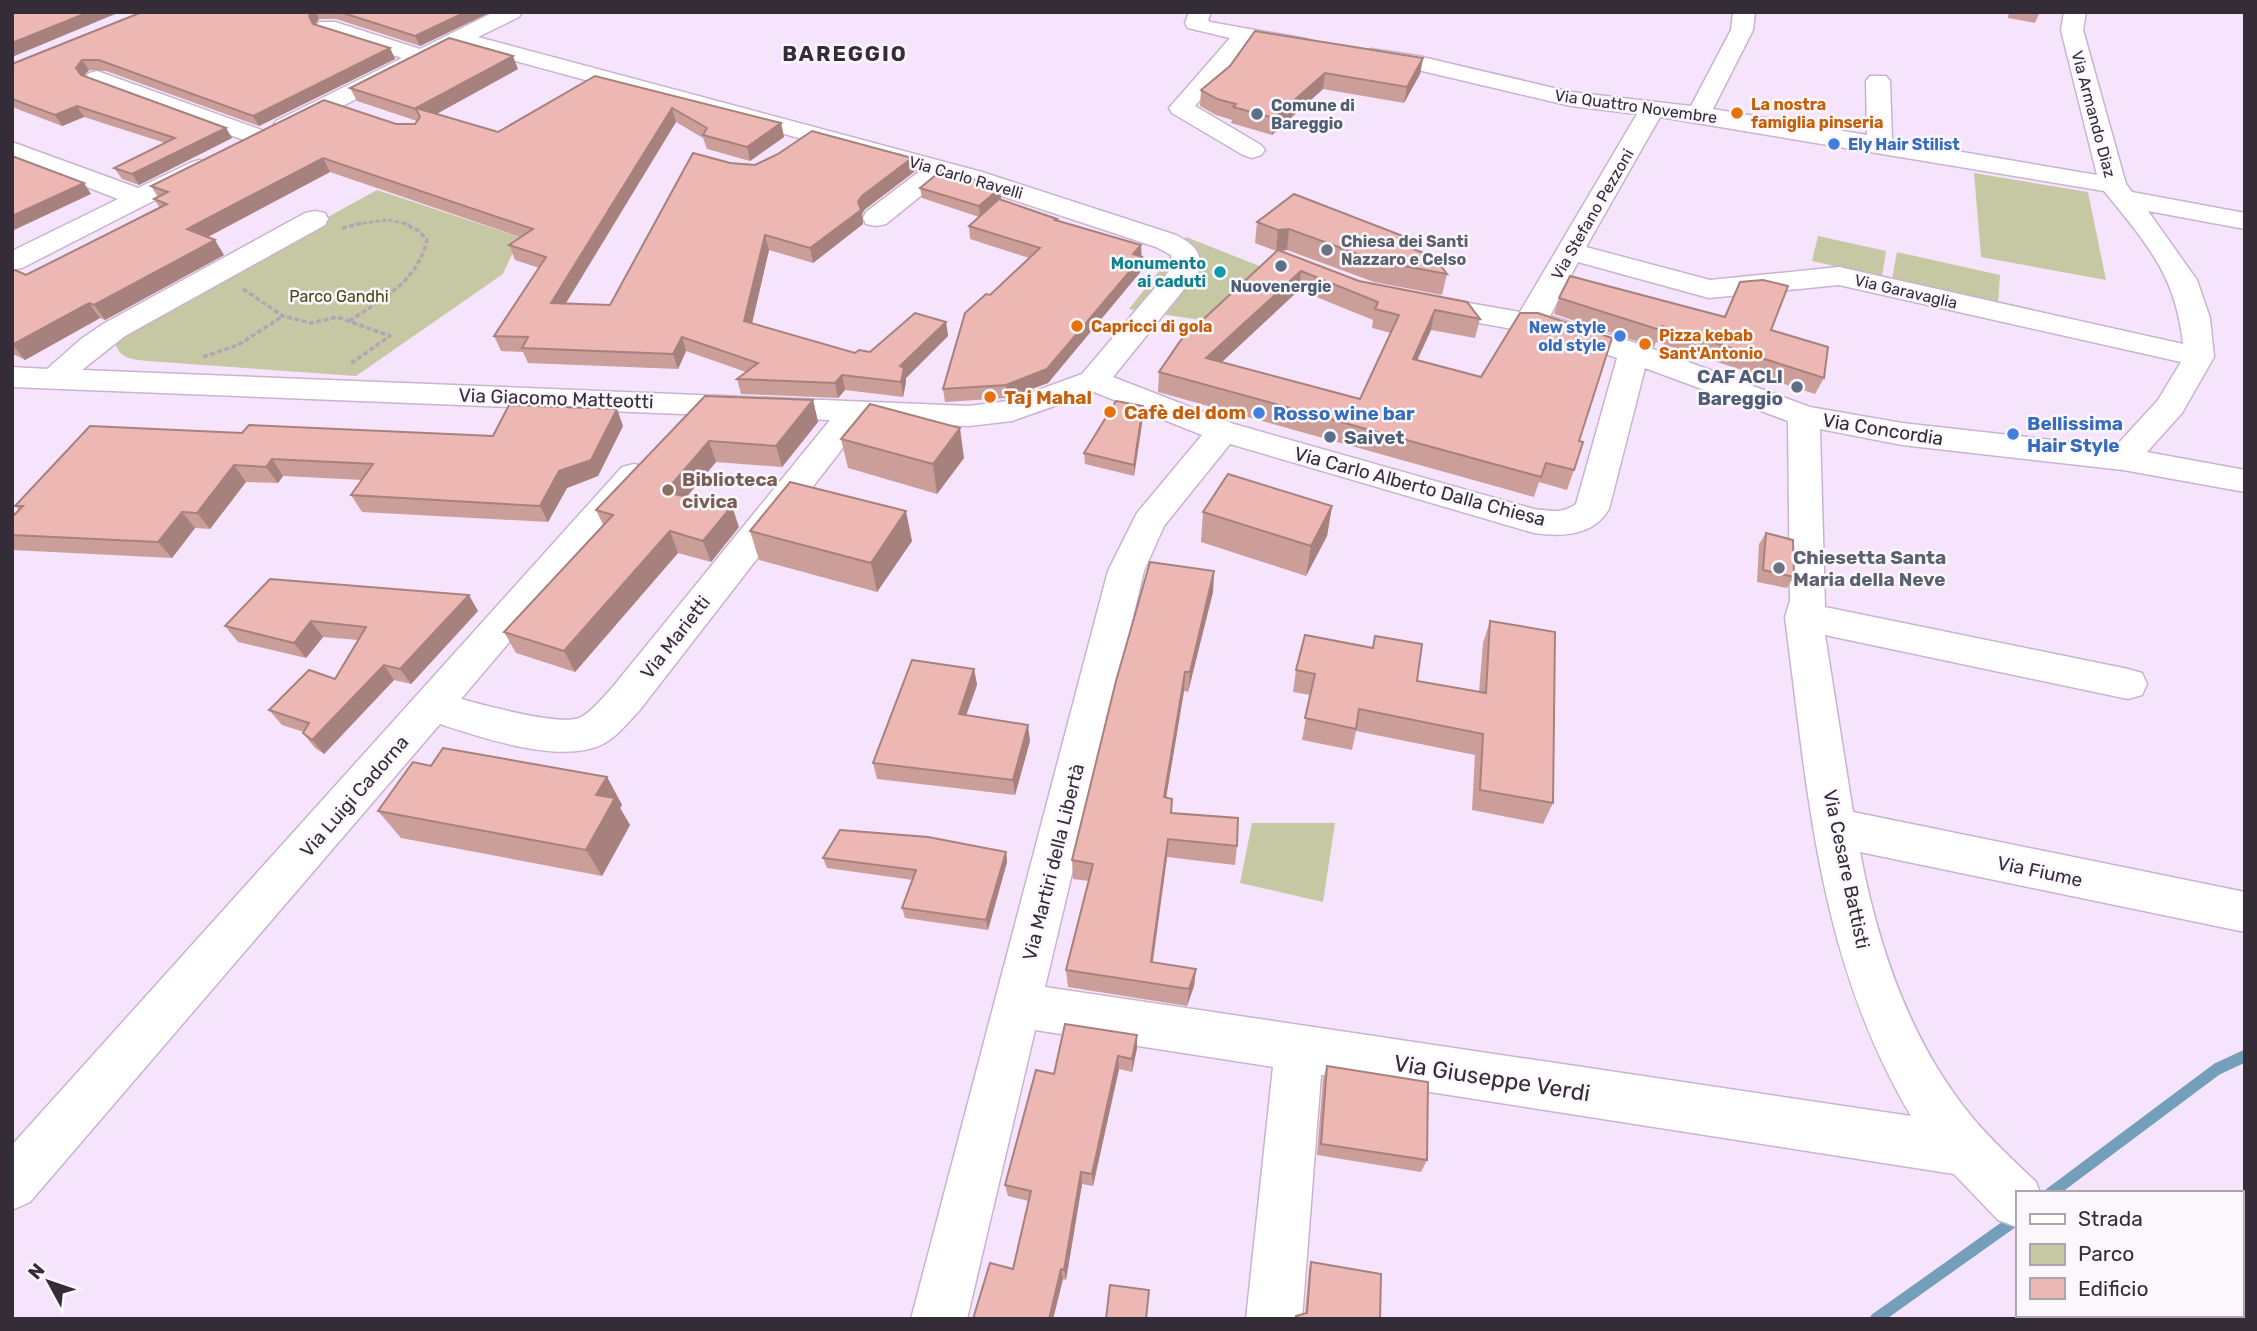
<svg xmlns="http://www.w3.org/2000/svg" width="2257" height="1331" viewBox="0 0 2257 1331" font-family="Rubik,sans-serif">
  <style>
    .green { fill: #c6c8a3 }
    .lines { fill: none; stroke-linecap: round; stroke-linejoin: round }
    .stream { stroke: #749fbb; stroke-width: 12 }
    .minor-casing { stroke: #c9b3d0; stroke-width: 3 }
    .path-far1 { stroke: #b2a4b7; stroke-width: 2.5; stroke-dasharray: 4.5 2; stroke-linecap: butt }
    .path { stroke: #b2a4b7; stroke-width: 3.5; stroke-dasharray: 5 2.5; stroke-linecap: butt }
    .minor { fill: #fff; fill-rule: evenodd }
    .wall { fill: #cc9e9a; fill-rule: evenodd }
    .shaded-wall { fill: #a6817d }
    .building { fill: #edb8b3; stroke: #a6817d; stroke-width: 2; fill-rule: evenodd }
    .food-dot { fill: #e8710a; stroke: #fbf7fd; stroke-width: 2.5 }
    .service-dot { fill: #5c6f8a; stroke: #fbf7fd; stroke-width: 2.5 }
    .shop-dot { fill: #3f7fe0; stroke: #fbf7fd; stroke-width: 2.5 }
    .worship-dot { fill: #6b7280; stroke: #fbf7fd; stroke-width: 2.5 }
    .culture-dot { fill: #0f9aa8; stroke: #fbf7fd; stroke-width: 2.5 }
    .education-dot { fill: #8d6e63; stroke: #fbf7fd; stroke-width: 2.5 }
    .labels { text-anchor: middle; stroke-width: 5; stroke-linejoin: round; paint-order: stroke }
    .far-food-label { font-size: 16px; font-weight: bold; fill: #c56008; stroke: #fbf7fd; text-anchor: start }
    .far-service-label { font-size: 16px; font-weight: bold; fill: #4e5e75; stroke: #fbf7fd; text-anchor: start }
    .far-street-label { font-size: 16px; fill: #342c37; stroke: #fbf7fd }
    .far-shop-label { font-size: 16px; font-weight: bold; fill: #366cbe; stroke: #fbf7fd; text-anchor: start }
    .far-worship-label { font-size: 16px; font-weight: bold; fill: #5b616d; stroke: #fbf7fd; text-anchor: start }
    .far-culture-label { font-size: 16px; font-weight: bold; fill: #0d838f; stroke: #fbf7fd; text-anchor: end }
    .far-park-label { font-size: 16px; fill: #474710; stroke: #fbf7fd }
    .service-label { font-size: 19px; font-weight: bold; fill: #4e5e75; stroke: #fbf7fd; text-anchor: end }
    .food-label { font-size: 19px; font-weight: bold; fill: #c56008; stroke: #fbf7fd; text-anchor: start }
    .street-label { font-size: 19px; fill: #342c37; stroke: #fbf7fd }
    .shop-label { font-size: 19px; font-weight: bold; fill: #366cbe; stroke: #fbf7fd; text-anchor: start }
    .education-label { font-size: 19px; font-weight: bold; fill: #785e54; stroke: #fbf7fd; text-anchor: start }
    .worship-label { font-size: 19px; font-weight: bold; fill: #5b616d; stroke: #fbf7fd; text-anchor: start }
    .far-district-label { font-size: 21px; font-weight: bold; letter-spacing: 2px; fill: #342c37; stroke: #fbf7fd }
    .near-street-label { font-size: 23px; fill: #342c37; stroke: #fbf7fd }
  </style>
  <rect width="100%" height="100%" fill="#f6e4fc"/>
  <g class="green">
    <path d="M1974 173 2088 192 2106 280 1981 257Z"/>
    <path d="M377 190 520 237 503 274 356 376 147 361C132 359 119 359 115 342L137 322Z"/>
    <path d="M1818 236 1886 251 1882 277 1812 261Z"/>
    <path d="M1186 237 1262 267 1207 321 1129 309Z"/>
    <path d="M1897 252 2000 275 1998 305 1892 280Z"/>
    <path d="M1252 823H1335L1323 902 1240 883Z"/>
  </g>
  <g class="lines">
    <g class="stream">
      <path d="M2051 1193 2217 1069 2245 1056"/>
      <path d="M1876 1319 2011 1223"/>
    </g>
    <defs>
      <g id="minor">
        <path d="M494 12H522L519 17 478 37 982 172 1176 235C1192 244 1204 251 1198 272L1113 377 1234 424 1534 509C1550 511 1563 514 1576 504L1617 358 1533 330 1524 331 1423 313 1413 310 1408 304 1413 298 1423 295 1520 312 1637 114 1571 106 1418 70 1363 61 1360 56 1363 51 1371 49 1418 56 1571 92 1691 106 1731 30 1733 12H1755L1753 30 1713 109 1867 135 1866 81 1870 76H1886L1890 81 1892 140 2097 175 2061 30 2064 12H2086L2083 30 2126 184 2132 192 2245 213V229L2148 211 2197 280 2210 318 2214 357 2182 413 2147 452 2245 470V492L2123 470 1902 445 1820 429 1825 607 2128 669 2142 673 2147 684 2142 695 2128 699 1825 635 1853 812 2245 892V932L1860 852C1878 947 1910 1042 1972 1117 1991 1140 2014 1161 2036 1182L2040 1193H2017V1227L1998 1220 1954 1174 1321 1075 1302 1319H1246L1273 1067 1035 1030 967 1319H911L1108 571 1137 513 1202 435 1094 392 1012 421 969 426 863 422 639 711C628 722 617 737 603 744 562 765 482 738 440 724L30 1202 12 1210V1145L622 467 634 464 646 467 651 475 461 699C483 705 560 726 579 718 591 713 602 698 611 689L830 420 12 387V367L47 369 81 339 103 324 305 213 315 211 325 213 328 219 325 225 125 336 82 370 969 406 1008 401 1082 374 1170 270 1173 262 1171 255 1156 247 944 177 886 224 876 226 866 224 863 218 866 212 920 171 460 46 294 131 285 133 276 131 273 126 276 121 402 58 319 32 316 27 319 22H335L420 49ZM1660 117 2104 191C2146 243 2176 275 2183 344L1839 267 1710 280 1586 247ZM1578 262 1709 298 1839 285 2181 362 2158 400 2115 447 1902 423 1810 407 1645 346 1550 316ZM1645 368 1788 421 1790 601 1785 617C1808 793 1818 959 1911 1116L1045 987 1144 571 1164 526 1230 444 1534 533C1563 537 1593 536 1609 509Z"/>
        <path d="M1189 12H1211L1208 20 1210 22 1301 38 1309 40 1312 45 1309 50 1301 52 1250 42 1195 106 1261 145 1265 150 1261 155 1252 158 1243 155 1172 113 1169 108 1230 38 1188 28 1185 23Z"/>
        <path d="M97 71 270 133 273 138 270 143 261 145 252 143 89 83 85 78 89 73Z"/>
        <path d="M12 142 138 188 190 163 199 160 208 163 212 168 208 173 22 268 12 270V251L118 199 12 158Z"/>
        <path d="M2103 1315H2161L2163 1319H2105Z"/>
      </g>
    </defs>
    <use href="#minor" class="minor-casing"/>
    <path class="path-far1" d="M356 224 388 220 409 224"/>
    <g class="path">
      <path d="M342 228 364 223"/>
      <path d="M243 289 283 316 311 323 337 317 390 336 350 364"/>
      <path d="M349 321C383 299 417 282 427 240L419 231 403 223"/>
      <path d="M203 357 238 345 283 316"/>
    </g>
    <use href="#minor" class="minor"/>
  </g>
  <g class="wall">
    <path d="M142 12H491L420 46 336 19H319L315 25 390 48 395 59 259 126 106 71 89 70 84 76 226 128 232 138 139 185 122 179 114 168 165 143 84 117 62 126 12 107V64Z"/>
    <path d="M2009 12H2040L2035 23 2008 18Z"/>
    <path d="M1423 58 1420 74 1404 103 1323 89 1272 135 1231 123 1232 120 1216 115 1200 106 1201 90Z"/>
    <path d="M518 69 436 114 498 132 595 76 781 123 784 137 750 161 707 149 703 138 676 122 565 303 610 305 730 163 914 172 864 210 862 215 863 224 813 263 769 250 752 323 855 353 870 352 946 322 948 336 906 378V382L903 397 845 390 838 398 741 394 737 379 746 372 686 351 678 369 528 363 523 352 501 351 494 336 539 268 515 260 509 245 520 237 330 172 208 237 224 255 105 320 100 318 25 360 15 355 12 356V271L26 275 160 208 154 199 158 197 151 186 396 124H415L417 121 357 101 350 88Z"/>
    <path d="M920 188 1001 199 1057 221 1141 245 1142 270 1048 383 1007 398 945 402 943 389 990 295 1029 258 970 239 969 226 979 217 922 198Z"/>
    <path d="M1257 222 1413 249 1447 274 1442 295 1374 282 1287 250 1280 251 1359 281 1480 319 1475 338 1431 330 1417 360 1579 441 1574 470 1567 490 1539 482 1534 497 1158 392 1159 372 1276 251 1255 243ZM1299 290 1373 320 1372 328 1391 333 1360 399 1221 362Z"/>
    <path d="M1559 298 1771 330 1824 378 1815 394 1656 342 1654 347 1554 314Z"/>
    <path d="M705 396 813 400 818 422 782 467 716 462 687 496 739 527 711 562 678 553 575 672 516 653 504 632 603 525 596 510Z"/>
    <path d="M1143 417 1134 476 1085 464 1084 453Z"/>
    <path d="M623 426 598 476 567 488 548 522 362 512 351 495 362 480 283 476 278 483 246 482 210 529 195 528 172 558 12 550V517L19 510 15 506 242 433 493 436Z"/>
    <path d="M841 439 964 458 937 494 848 468Z"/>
    <path d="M1332 506 1327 536 1306 576 1201 542 1203 512Z"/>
    <path d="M750 531 912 541 877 592 759 560Z"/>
    <path d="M1766 533 1794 577 1787 588 1757 582 1759 544Z"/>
    <path d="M1214 571 1213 592 1188 692 1184 691 1166 798 1172 814 1237 846 1235 865 1167 857 1153 962 1196 969 1194 986 1187 1006 1068 987 1066 970 1089 881 1073 879 1072 860Z"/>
    <path d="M478 611 411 684 394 680 324 754 315 748 303 733 304 732 282 725 269 710 335 679 358 640 323 637 306 658 238 642 225 626Z"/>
    <path d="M1490 621 1553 803 1543 824 1472 810 1475 755 1356 731 1352 750 1302 740 1310 695 1293 692 1296 670 1373 648 1375 636 1417 681 1479 692 1483 643Z"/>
    <path d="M974 669 977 685 966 715 1030 741 1015 795 877 779 873 763Z"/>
    <path d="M431 766 607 777 622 805 620 808 630 825 602 876 401 838 378 811Z"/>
    <path d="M1006 852 1007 862 988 930 905 918 902 908 913 880 827 868 823 858Z"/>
    <path d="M1137 1048 1132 1072 1119 1069 1093 1186 1082 1184 1066 1280 1063 1279 1053 1319H973L1013 1269 1029 1201 1008 1196 1005 1185 1054 1074Z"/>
    <path d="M1327 1066 1427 1160 1421 1172 1317 1155 1323 1079Z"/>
    <path d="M1311 1262 1380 1319H1295L1296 1316 1305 1314 1309 1269Z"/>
  </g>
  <g class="shaded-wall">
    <path d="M89 12H120L12 57V43Z"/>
    <path d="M312 12H316L319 19 314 26 309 16Z"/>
    <path d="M466 12H491L420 46 415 36Z"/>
    <path d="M390 48 395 59 259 126 253 116Z"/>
    <path d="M513 56 518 69 422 122 416 108Z"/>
    <path d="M1423 58 1420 74 1404 103 1407 87Z"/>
    <path d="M82 60 89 70 82 78 76 68Z"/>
    <path d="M1325 73 1323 89 1272 135 1274 118Z"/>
    <path d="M77 106 84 117 62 126 55 115Z"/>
    <path d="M672 108 676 122 557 318 551 303Z"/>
    <path d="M781 123 784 137 750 161 747 147Z"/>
    <path d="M226 128 232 138 139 185 132 174Z"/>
    <path d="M323 158 330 172 196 243 187 229Z"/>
    <path d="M912 158 914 172 864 210 862 215 863 224 813 263 810 248 858 202 862 196Z"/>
    <path d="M84 183 91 194 12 231V216Z"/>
    <path d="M1000 188 1001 199 980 217 979 206Z"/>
    <path d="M1289 229 1287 250 1276 251 1278 230Z"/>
    <path d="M765 235 769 250 749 336 744 321Z"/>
    <path d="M215 240 224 255 105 320 94 305Z"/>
    <path d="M1141 245 1142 270 1048 383 1007 398 1006 385Z"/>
    <path d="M1301 271 1299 290 1205 378 1206 358Z"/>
    <path d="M89 303 100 318 25 360 13 345Z"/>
    <path d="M1435 310 1431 330 1409 378 1413 359Z"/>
    <path d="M946 322 948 336 906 378V382L903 397 901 382 900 366Z"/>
    <path d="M682 337 686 351 678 369 673 354Z"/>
    <path d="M842 375 845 390 838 398 835 383Z"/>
    <path d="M813 400 818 422 782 467 776 446Z"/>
    <path d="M1143 406V417L1134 476V465Z"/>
    <path d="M617 409 623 426 598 476 567 488 548 522 540 506 559 471Z"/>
    <path d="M960 428 964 458 937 494 933 464Z"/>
    <path d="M709 441 716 462 673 513 665 492Z"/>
    <path d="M272 459 283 476 278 483 266 467Z"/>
    <path d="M234 465 246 482 210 529 197 513Z"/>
    <path d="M732 506 739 527 711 562 703 541Z"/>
    <path d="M1332 506 1327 536 1306 576 1311 546Z"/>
    <path d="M906 511 912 541 877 592 871 563Z"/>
    <path d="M182 512 195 528 172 558 158 542Z"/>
    <path d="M670 531 678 553 575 672 564 651Z"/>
    <path d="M1214 571 1213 592 1188 692 1190 672Z"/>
    <path d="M469 595 478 611 411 684 400 669Z"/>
    <path d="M311 621 323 637 306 658 294 643Z"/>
    <path d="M384 665 394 680 324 754 312 740Z"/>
    <path d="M974 669 977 685 961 730 959 714Z"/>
    <path d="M1185 672 1184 691 1163 816 1164 797Z"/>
    <path d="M1028 725 1030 741 1015 795 1013 780Z"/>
    <path d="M607 777 622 805 620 808 630 825 602 876 586 850 596 795Z"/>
    <path d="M1168 839 1167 857 1150 979 1151 962Z"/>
    <path d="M1006 852 1007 862 988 930 986 920Z"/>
    <path d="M1196 969 1194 986 1187 1006 1189 989Z"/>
    <path d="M1137 1035V1048L1132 1072V1059Z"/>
    <path d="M1118 1056 1119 1069 1093 1186 1092 1174Z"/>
    <path d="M1081 1172 1082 1184 1066 1280 1064 1270Z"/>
    <path d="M1061 1269 1063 1279 1053 1319H1049Z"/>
  </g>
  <g class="building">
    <path d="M12 12H89L12 43Z"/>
    <path d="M142 12H312L309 16 313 24 390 48 253 116 99 60H82L76 68 81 75 226 128 132 174 114 168 175 138 77 106 55 115 12 99V64Z"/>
    <path d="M340 12H466L415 36Z"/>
    <path d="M1255 31 1423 58 1407 87 1325 73 1274 118 1233 107 1236 104 1217 99 1201 90 1230 66Z"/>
    <path d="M449 38 513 56 416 108 498 132 595 76 781 123 747 147 703 135 707 128 672 108 551 303 610 305 693 153 730 163 755 165 778 154 812 131 912 158 862 196 858 202 861 210 810 248 765 235 744 321 855 353 859 350 870 352 915 313 946 322 900 366 904 368 901 382 842 375 835 383 737 379 758 363 682 337 673 354 522 348 528 337 494 336 546 257 509 245 533 229 323 158 187 229 215 240 94 305 89 303 12 345V271L15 270 26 275 167 204 154 199 168 192 151 186 324 100 396 124H415L420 117 416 109 350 88Z"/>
    <path d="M12 156 84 183 12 216Z"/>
    <path d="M943 169 1000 188 979 206 920 188Z"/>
    <path d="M1294 194 1403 236 1413 249 1434 257 1447 274 1377 261 1289 229 1278 230 1257 222Z"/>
    <path d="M999 199 1057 219 1055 220 1141 245 1133 254 1142 257 1047 369 1006 385 943 389 965 313 986 294 990 295 1040 248 969 226Z"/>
    <path d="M1278 250 1359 281 1467 302 1480 319 1435 310 1413 359 1481 377 1520 313H1538L1612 338 1579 441 1583 442 1574 470 1546 463 1541 477 1159 372 1181 340ZM1301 271 1378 302 1375 309 1399 315 1360 399 1206 358Z"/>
    <path d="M1570 276 1725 317 1740 282 1763 280 1788 286 1771 330 1828 347 1824 378 1662 326 1660 330 1559 298Z"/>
    <path d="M705 396 813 400 776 446 709 441 665 492 732 506 703 541 670 531 564 651 504 632 613 515 596 510Z"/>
    <path d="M1116 401 1143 406 1134 465 1084 453Z"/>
    <path d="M870 404 960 428 933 464 841 439Z"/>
    <path d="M509 405 617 409 591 460 559 471 540 506 351 495 373 464 272 459 266 467 234 465 197 513 182 512 158 542 12 535V517L23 506H15L90 426 242 433 249 425 493 436Z"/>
    <path d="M1228 474 1332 506 1311 546 1203 512Z"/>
    <path d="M790 482 906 511 871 563 750 531Z"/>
    <path d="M1766 533 1793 540 1794 577 1763 570Z"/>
    <path d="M1150 562 1214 571 1190 672H1185L1164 797 1172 799 1171 813 1238 818 1237 846 1168 839 1151 962 1196 969 1189 989 1066 970 1093 864 1072 860 1116 681Z"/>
    <path d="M270 579 469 595 400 669 384 665 312 740 303 733 309 723 269 710 309 670 335 679 366 627 311 621 294 643 225 626Z"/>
    <path d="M1490 621 1555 632 1553 803 1480 790 1483 734 1359 709 1356 729 1305 718 1315 674 1296 670 1305 635 1373 648 1375 636 1422 644 1417 681 1486 693Z"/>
    <path d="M912 660 974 669 959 714 1028 725 1013 780 873 763Z"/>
    <path d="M443 748 607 777 596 795 615 798 586 850 378 811 413 762 431 766Z"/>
    <path d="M840 830 928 837 1006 852 986 920 902 908 916 870 823 858Z"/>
    <path d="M1065 1024 1137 1035 1132 1059 1118 1056 1092 1174 1081 1172 1064 1270 1061 1269 1049 1319H973L990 1263 1013 1269 1031 1191 1005 1185 1036 1070 1054 1074Z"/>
    <path d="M1327 1066 1428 1082 1427 1160 1321 1144Z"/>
    <path d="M1311 1262 1381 1274 1380 1319H1296V1316L1307 1313Z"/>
    <path d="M1110 1285 1149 1290 1146 1319H1106Z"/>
  </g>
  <g class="food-dot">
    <circle cx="1737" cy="113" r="7"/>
    <circle cx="1077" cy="326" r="7"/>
    <circle cx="1645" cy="344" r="7"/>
    <circle cx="990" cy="397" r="7"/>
    <circle cx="1110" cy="412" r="7"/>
  </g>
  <g class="service-dot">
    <circle cx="1257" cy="114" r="7"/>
    <circle cx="1281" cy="266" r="7"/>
    <circle cx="1797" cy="387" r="7"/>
    <circle cx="1330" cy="437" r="7"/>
  </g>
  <g class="shop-dot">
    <circle cx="1834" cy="144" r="7"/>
    <circle cx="1620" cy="336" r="7"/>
    <circle cx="1259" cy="413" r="7"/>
    <circle cx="2013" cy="434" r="7"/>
  </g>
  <g class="worship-dot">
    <circle cx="1327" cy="250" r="7"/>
    <circle cx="1779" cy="568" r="7"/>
  </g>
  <circle class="culture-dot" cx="1220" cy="272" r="7"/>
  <circle class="education-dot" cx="668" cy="490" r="7"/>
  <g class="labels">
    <g class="far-food-label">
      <text x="1751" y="110">La nostra<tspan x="1751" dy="18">famiglia pinseria</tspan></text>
      <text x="1091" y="332">Capricci di gola</text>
      <text x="1659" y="341">Pizza kebab<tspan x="1659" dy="18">Sant'Antonio</tspan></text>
    </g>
    <g class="far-service-label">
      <text x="1271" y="111">Comune di<tspan x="1271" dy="18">Bareggio</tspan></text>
      <text x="1281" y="292" text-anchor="middle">Nuovenergie</text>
    </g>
    <g class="far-street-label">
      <text transform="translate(1636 106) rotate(8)" y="6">Via Quattro Novembre</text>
      <text transform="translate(2094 114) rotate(75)" y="6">Via Armando Diaz</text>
      <text transform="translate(966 177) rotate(16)" y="6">Via Carlo Ravelli</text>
      <text transform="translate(1592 214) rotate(-60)" y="6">Via Stefano Pezzoni</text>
      <text transform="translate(1906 291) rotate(13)" y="6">Via Garavaglia</text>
    </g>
    <g class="far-shop-label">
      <text x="1848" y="150">Ely Hair Stilist</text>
      <text x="1606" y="333" text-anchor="end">New style<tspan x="1606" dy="18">old style</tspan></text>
    </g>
    <g class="far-worship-label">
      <text x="1341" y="247">Chiesa dei Santi<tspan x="1341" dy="18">Nazzaro e Celso</tspan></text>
    </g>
    <g class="far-culture-label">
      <text x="1206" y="269">Monumento<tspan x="1206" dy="18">ai caduti</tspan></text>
    </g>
    <g class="far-park-label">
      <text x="339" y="302">Parco Gandhi</text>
    </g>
    <g class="service-label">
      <text x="1783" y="383">CAF ACLI<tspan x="1783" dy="22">Bareggio</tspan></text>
      <text x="1344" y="444" text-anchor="start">Saivet</text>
    </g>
    <g class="food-label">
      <text x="1004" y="404">Taj Mahal</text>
      <text x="1124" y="419">Cafè del dom</text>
    </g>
    <g class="street-label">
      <text transform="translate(556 398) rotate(2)" y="7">Via Giacomo Matteotti</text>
      <text transform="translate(1883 429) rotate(9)" y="7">Via Concordia</text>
      <text transform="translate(1420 486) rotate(15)" y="7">Via Carlo Alberto Dalla Chiesa</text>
      <text transform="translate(675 637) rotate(-52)" y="7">Via Marietti</text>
      <text transform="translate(354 796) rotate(-49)" y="7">Via Luigi Cadorna</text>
      <text transform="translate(1053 862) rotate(-76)" y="7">Via Martiri della Libertà</text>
      <text transform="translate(1847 869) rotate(78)" y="7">Via Cesare Battisti</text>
      <text transform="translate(2040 871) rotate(12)" y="7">Via Fiume</text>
    </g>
    <g class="shop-label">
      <text x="1273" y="420">Rosso wine bar</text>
      <text x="2027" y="430">Bellissima<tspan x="2027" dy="22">Hair Style</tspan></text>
    </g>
    <g class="education-label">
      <text x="682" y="486">Biblioteca<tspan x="682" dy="22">civica</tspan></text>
    </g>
    <g class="worship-label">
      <text x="1793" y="564">Chiesetta Santa<tspan x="1793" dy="22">Maria della Neve</tspan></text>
    </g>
    <g class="far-district-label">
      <text x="845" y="61">BAREGGIO</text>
    </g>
    <g class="near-street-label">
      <text transform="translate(1492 1078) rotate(9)" y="8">Via Giuseppe Verdi</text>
    </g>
  </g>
  <rect width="2257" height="1331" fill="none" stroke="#342c37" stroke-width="28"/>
  <rect x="2016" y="1191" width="228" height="126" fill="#fbf7fd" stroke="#aba6ae" stroke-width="2"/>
  <rect x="2030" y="1214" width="35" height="10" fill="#ffffff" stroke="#aba6ae" stroke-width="2"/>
  <text x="2078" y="1226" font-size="21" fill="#342c37">Strada</text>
  <rect x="2030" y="1244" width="35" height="21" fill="#c6c8a3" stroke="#aba6ae" stroke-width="2"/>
  <text x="2078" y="1261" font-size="21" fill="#342c37">Parco</text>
  <rect x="2030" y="1278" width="35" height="21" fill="#edb8b3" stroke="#aba6ae" stroke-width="2"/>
  <text x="2078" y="1296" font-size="21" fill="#342c37">Edificio</text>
  <g transform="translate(49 1282) rotate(310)" stroke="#fbf7fd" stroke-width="5" paint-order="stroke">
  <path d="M0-5L12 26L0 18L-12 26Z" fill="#342c37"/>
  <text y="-10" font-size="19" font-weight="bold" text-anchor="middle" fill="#342c37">N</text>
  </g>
</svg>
